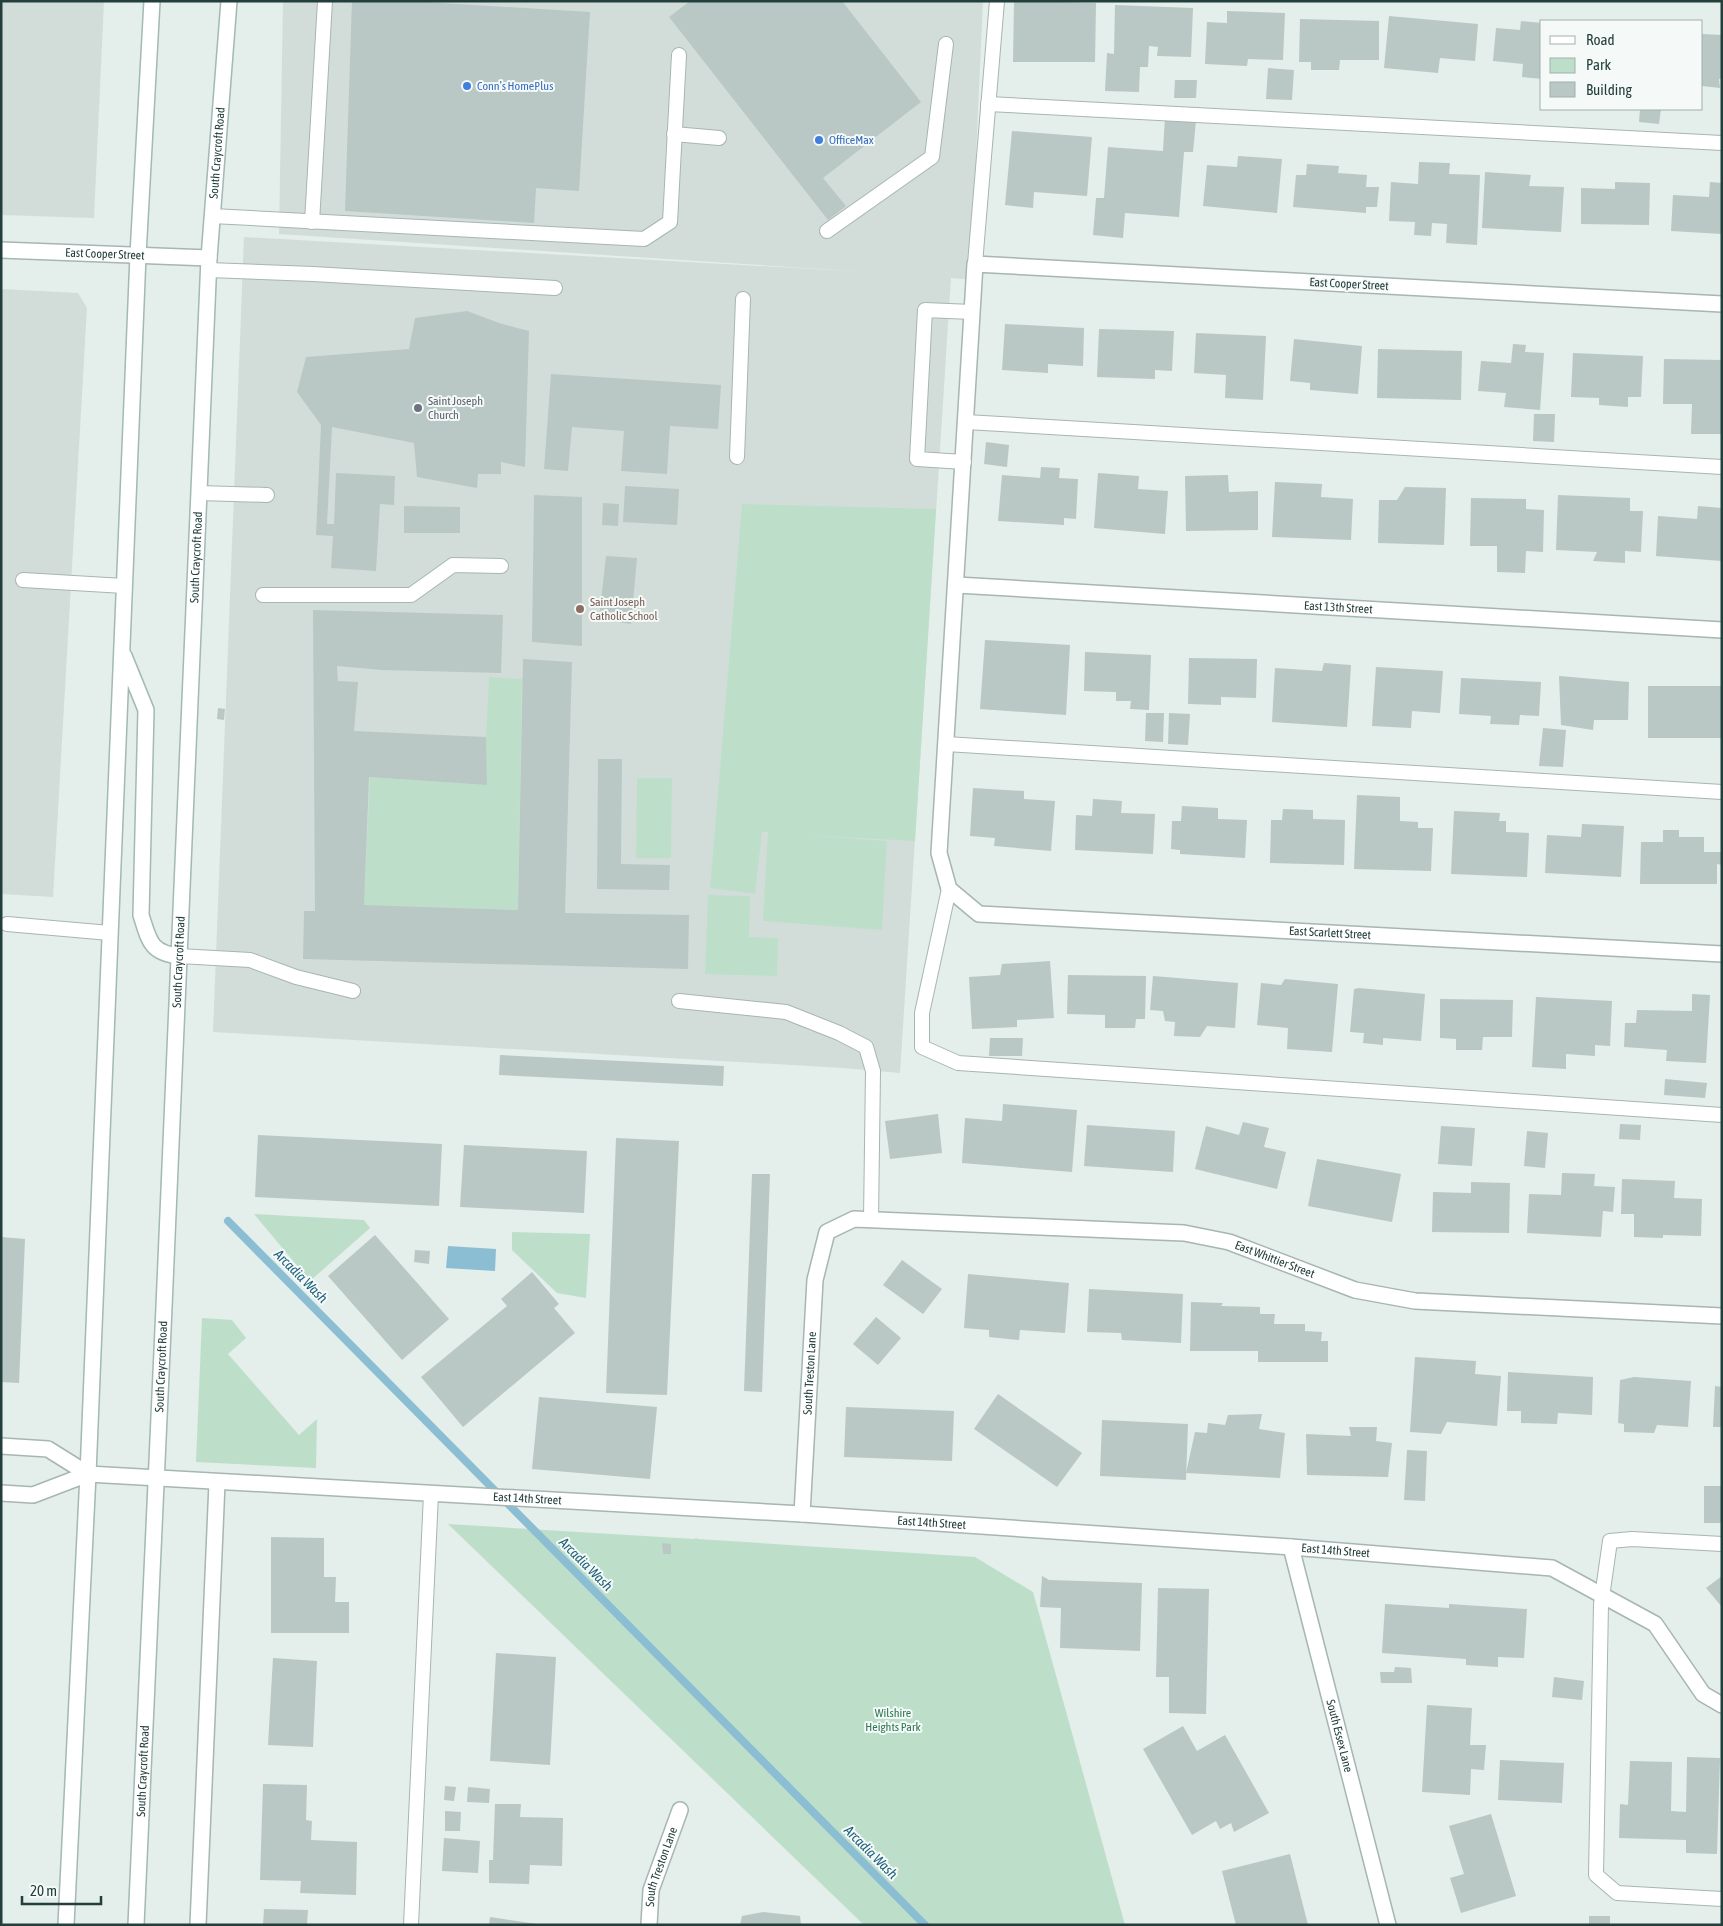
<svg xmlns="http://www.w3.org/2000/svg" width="1723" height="1926" viewBox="0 0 1723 1926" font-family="'Asap Condensed',sans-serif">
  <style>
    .built { fill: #d2ddda }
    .green { fill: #bddfca }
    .water { fill: #8cbed3 }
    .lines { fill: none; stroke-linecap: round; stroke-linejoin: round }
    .stream { stroke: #8cbed3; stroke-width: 8 }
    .building { fill: #b9c8c4 }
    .lane-casing { stroke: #a6b6b2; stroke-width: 16 }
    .street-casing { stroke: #a6b6b2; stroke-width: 18 }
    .secondary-casing { stroke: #a2b9b4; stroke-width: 18 }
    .lane { stroke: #fff; stroke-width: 14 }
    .street { stroke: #fff; stroke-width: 15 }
    .secondary { stroke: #fff; stroke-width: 15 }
    .shop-dot { fill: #3f7fe0; stroke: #f5faf8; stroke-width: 2 }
    .worship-dot { fill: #6b7280; stroke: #f5faf8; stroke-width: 2 }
    .education-dot { fill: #8d6e63; stroke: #f5faf8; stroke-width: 2 }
    .labels { text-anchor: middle; stroke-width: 4; stroke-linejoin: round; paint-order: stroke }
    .shop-label { font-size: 12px; fill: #366cbe; stroke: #f5faf8; text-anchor: start }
    .street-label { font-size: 12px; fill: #233f3c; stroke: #f5faf8 }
    .worship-label { font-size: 12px; fill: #5b616d; stroke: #f5faf8; text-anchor: start }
    .education-label { font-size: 12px; fill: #785e54; stroke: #f5faf8; text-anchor: start }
    .park-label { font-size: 12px; fill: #2c7753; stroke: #f5faf8 }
    .water-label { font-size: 14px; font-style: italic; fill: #1c5f7c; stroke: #f5faf8 }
  </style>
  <rect width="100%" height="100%" fill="#e4eeea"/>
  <g class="built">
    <path d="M1 1H104L94 218 1 215Z"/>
    <path d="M283 1H983L976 155 974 280 951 278 900 1073 843 1068 213 1032 244 237 867 272 279 234Z"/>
    <path d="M1 289 78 293 87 308 53 897 1 894Z"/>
  </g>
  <g class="green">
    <path d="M742 504 936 509 915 841 804 835 887 841 882 930 763 921 768 832H762L755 894 710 888Z"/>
    <path d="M489 677 522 679 518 910 364 905 370 777 487 785 486 737Z"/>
    <path d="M637 778H672L671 858H636Z"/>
    <path d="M708 895 750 896 749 937 778 938 777 976 705 974Z"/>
    <path d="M254 1214 364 1220 370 1228 310 1281Z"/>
    <path d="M512 1232 590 1234 586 1298 557 1293 512 1250Z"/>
    <path d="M202 1318 232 1320 246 1338 228 1354 299 1435 317 1419 316 1468 196 1462Z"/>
    <path d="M448 1524 694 1539 696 1538 698 1539 975 1557 1033 1592 1125 1925H864Z"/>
  </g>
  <path class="water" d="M448 1246 496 1249 495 1271 446 1268Z"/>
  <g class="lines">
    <path class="stream" d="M228 1221 925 1925"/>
  </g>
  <g class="building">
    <path d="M352 1H409L590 12 579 191 536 188 534 223 345 211Z"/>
    <path d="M690 1H842L921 102 823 178 846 206 828 220 669 17Z"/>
    <path d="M1014 1 1096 3 1095 62H1013Z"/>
    <path d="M1115 5 1193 8 1191 57 1157 56 1158 47 1149 46 1148 67H1140L1139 92 1105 91 1107 53 1114 54Z"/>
    <path d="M1227 11 1285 13 1283 60 1248 59 1247 66 1205 64 1207 22 1227 23Z"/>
    <path d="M1389 16 1478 24 1475 61 1440 58 1438 73 1384 68Z"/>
    <path d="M1300 19 1379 21V60H1340L1339 70H1311V62H1299Z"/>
    <path d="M1521 21 1542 23V79L1522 77 1523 64 1493 61 1496 28 1520 30Z"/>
    <path d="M1702 34 1722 35V79H1719L1720 88 1702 86Z"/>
    <path d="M1268 68 1294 70 1292 100 1266 99Z"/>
    <path d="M1175 80H1197L1196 98H1174Z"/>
    <path d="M1640 109H1661L1659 124 1639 122Z"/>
    <path d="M1165 117 1196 120 1193 152H1184L1179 217 1125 213 1123 238 1093 235 1096 198H1104L1108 147 1163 151Z"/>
    <path d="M1012 131 1092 137 1087 196 1034 192 1033 208 1005 205Z"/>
    <path d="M1238 156 1282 159 1277 213 1203 206 1207 165 1237 167Z"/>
    <path d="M1419 162 1450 163 1449 174 1480 175 1477 245 1446 243 1447 224 1432 223 1431 236 1414 235 1415 222 1389 221 1391 182 1418 184Z"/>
    <path d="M1307 164 1339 166 1338 173 1367 175 1366 187H1379L1377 207H1366V213L1293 207 1296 175H1306Z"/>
    <path d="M1485 172 1531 175 1529 186 1564 187 1561 232 1482 228Z"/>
    <path d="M1615 182 1650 183 1649 225 1581 224V188L1615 189Z"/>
    <path d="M1710 182 1722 183V234L1671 231 1673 195 1709 197Z"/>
    <path d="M467 311 499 323 529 331 525 467 501 462V474H478L477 488 417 477 414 443 332 427 327 524H334L336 473 395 476 394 505 380 504 376 571 331 568 333 536 316 535 321 425 297 392 306 357 409 349 415 318Z"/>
    <path d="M1005 324 1084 328 1083 366 1048 364V373L1002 370Z"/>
    <path d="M1099 329 1174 331 1172 371 1155 370V379L1097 377Z"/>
    <path d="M1196 333 1266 336 1263 400 1225 398 1226 375 1194 373Z"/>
    <path d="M1294 339 1362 346 1358 394 1310 390V383L1290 381Z"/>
    <path d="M1513 344 1526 345 1525 352 1544 353 1540 410 1504 407 1506 393 1478 391 1481 361 1511 363Z"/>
    <path d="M1378 349 1462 351 1461 400 1377 398Z"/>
    <path d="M1573 353 1643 356 1641 397H1628V407L1599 405V398L1571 397Z"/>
    <path d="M1664 359 1722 360V434H1691L1692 404H1663Z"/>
    <path d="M551 374 721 385 718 429 670 426 667 474 621 471 624 431 572 427 568 471 544 469Z"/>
    <path d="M1534 414H1555L1554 442 1533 441Z"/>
    <path d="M986 442 1009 445 1007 467 984 464Z"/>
    <path d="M1041 467 1060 468 1059 478 1078 479 1076 519 1064 518V525L998 521 1002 475 1040 478Z"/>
    <path d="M1098 473 1139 476 1138 489 1168 491 1165 534 1094 528Z"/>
    <path d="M1228 475 1229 492 1258 491V530L1186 531 1185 476Z"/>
    <path d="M1275 482 1322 484 1321 497 1353 499 1351 540 1272 537Z"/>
    <path d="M625 486 679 489 677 525 623 522Z"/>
    <path d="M1405 487 1446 488 1444 545 1378 543 1379 500H1397Z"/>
    <path d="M534 495 582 497V646L532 642Z"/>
    <path d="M1558 495 1630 498V511H1643L1641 552 1625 551V563L1593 561 1597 552 1556 550Z"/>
    <path d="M1471 498 1526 499V509L1544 510 1543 552 1526 551 1525 573 1497 572V546H1470Z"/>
    <path d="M603 503 619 504 618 526 602 525Z"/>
    <path d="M404 506 460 507V533H404Z"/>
    <path d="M1698 506 1722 508V561L1656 556 1658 516 1697 519Z"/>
    <path d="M606 556 637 558 631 624 599 619Z"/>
    <path d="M313 610 503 615 501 673 382 670 337 666 338 681 358 682 354 731 486 737 487 785 369 777 364 905 518 910 523 659 572 662 565 913 689 915 688 969 303 959 304 911H315Z"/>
    <path d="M985 640 1070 645 1066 715 980 709Z"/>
    <path d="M1085 652 1151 655 1149 710 1130 709 1131 701H1116V692L1084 691Z"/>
    <path d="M1189 658 1257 659 1256 698 1221 697V705L1188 704Z"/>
    <path d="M1324 663 1351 665 1347 727 1272 722 1275 668 1322 671Z"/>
    <path d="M1376 667 1443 671 1440 713 1412 711 1411 728 1372 726Z"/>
    <path d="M1559 676 1629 682 1628 720H1594L1593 730 1561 725Z"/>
    <path d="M1461 678 1541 682 1539 716 1520 715 1519 725 1490 724 1491 716 1459 714Z"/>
    <rect x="1648" y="686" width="74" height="52"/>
    <path d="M218 708 225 709 224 720 217 719Z"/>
    <path d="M1146 713H1164L1163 742 1145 741Z"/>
    <path d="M1169 713 1190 714 1188 745 1168 744Z"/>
    <path d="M1543 728 1566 730 1563 767 1539 766Z"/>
    <path d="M598 759H622L621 864 670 865 669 890 597 889Z"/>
    <path d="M973 788 1024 791V799L1055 801 1051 851 994 846 995 838 970 836Z"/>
    <path d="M1357 795 1400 797V821L1418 822V828H1433L1431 871 1354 869Z"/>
    <path d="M1093 799 1122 801 1121 813 1155 814 1153 854 1075 850 1076 815 1092 816Z"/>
    <path d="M1182 806 1218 808V819L1247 820 1245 858 1180 854V850L1171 849 1172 821H1181Z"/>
    <path d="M1283 809 1313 810V819L1345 820 1344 865 1270 863 1271 820H1282Z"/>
    <path d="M1454 811 1500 813 1499 821H1506V832L1529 833 1527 877 1451 874Z"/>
    <path d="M1582 824 1624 826 1621 877 1545 873 1547 835 1581 837Z"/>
    <path d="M1663 830H1679V837H1704V852H1722V865L1717 864V884H1640L1641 842H1663Z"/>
    <path d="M1050 961 1054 1018 1017 1020V1027L972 1029 969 977 1000 975 1002 964Z"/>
    <path d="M1068 975 1146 976 1145 1019H1136L1135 1028H1105V1015L1067 1014Z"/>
    <path d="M1153 976 1238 983 1235 1028 1207 1026 1200 1037 1174 1036 1175 1022 1165 1021 1163 1011 1150 1010Z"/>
    <path d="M1285 979 1338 984 1332 1052 1287 1049 1288 1028 1257 1025 1261 983 1281 985Z"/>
    <path d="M1359 988 1425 994 1421 1041 1383 1038V1045L1363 1043 1364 1033 1350 1032 1354 989Z"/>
    <path d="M1692 994 1710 995 1706 1063 1666 1061 1667 1050 1624 1047 1625 1023H1636L1637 1010 1692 1011Z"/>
    <path d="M1536 997 1612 1001 1610 1046 1595 1045V1056L1566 1054V1069L1532 1067Z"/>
    <path d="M1440 999 1513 1000 1512 1037H1483L1482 1050H1456V1039L1440 1038Z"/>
    <path d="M990 1038H1023L1022 1056H989Z"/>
    <path d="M500 1055 724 1066 723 1086 499 1075Z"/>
    <path d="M1665 1079 1707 1083 1705 1098 1664 1095Z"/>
    <path d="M1003 1104 1077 1110 1072 1172 962 1163 965 1118 1002 1121Z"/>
    <path d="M938 1114 942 1153 890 1159 885 1121Z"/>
    <path d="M1243 1122 1269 1128 1264 1147 1286 1152 1277 1189 1195 1169 1206 1126 1239 1135Z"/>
    <path d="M1620 1124 1641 1125 1640 1140 1619 1139Z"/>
    <path d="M1087 1125 1175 1131 1173 1172 1084 1166Z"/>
    <path d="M1441 1126 1475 1128 1472 1166 1438 1164Z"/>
    <path d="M1527 1131 1548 1133 1545 1168 1524 1166Z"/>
    <path d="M258 1135 442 1144 439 1206 255 1197Z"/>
    <path d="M616 1138 679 1141 667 1395 606 1393Z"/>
    <path d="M464 1145 587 1151 584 1213 460 1207Z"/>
    <path d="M1317 1159 1401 1174 1392 1222 1308 1206Z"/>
    <path d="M1562 1173 1595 1174 1594 1186 1615 1187 1613 1212 1603 1211 1601 1237 1527 1233 1529 1194 1561 1195Z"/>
    <path d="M752 1174H770L762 1392 744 1391Z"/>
    <path d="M1622 1179 1675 1181 1674 1198 1702 1199 1701 1236 1663 1235V1238L1634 1237V1214H1621Z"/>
    <path d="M1471 1182 1510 1183 1509 1233 1432 1232 1433 1192 1471 1193Z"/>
    <path d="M375 1235 449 1319 402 1360 328 1276Z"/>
    <path d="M1 1237 25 1239 19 1383 1 1382Z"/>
    <path d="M415 1250 430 1251 429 1264 414 1262Z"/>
    <path d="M902 1260 942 1289 923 1314 883 1285Z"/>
    <path d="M532 1272 559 1304 554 1308 575 1333 463 1427 421 1377 507 1306 501 1299Z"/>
    <path d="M968 1274 1069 1283 1065 1333 1020 1330 1019 1340 989 1337V1330L964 1328Z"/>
    <path d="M1089 1289 1183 1294 1181 1343 1122 1340 1121 1333 1087 1332Z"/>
    <path d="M1191 1302 1223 1303 1221 1306 1260 1307V1314H1275L1274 1324H1305V1331L1322 1332 1321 1341H1328V1362H1258V1351H1190Z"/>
    <path d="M876 1317 901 1338 878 1365 853 1344Z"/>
    <path d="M1415 1357 1476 1361 1475 1374 1501 1376 1497 1426 1447 1422 1441 1434 1410 1432Z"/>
    <path d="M1508 1372 1593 1377 1592 1415 1558 1413 1557 1424 1521 1423V1411H1507Z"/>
    <path d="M1634 1377 1691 1381 1688 1427 1657 1425 1654 1433 1624 1432V1424L1618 1423 1620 1380Z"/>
    <path d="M1715 1386 1722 1387V1427H1713Z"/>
    <path d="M998 1394 1082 1453 1057 1487 974 1429Z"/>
    <path d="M539 1397 657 1407 650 1479 532 1469Z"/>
    <path d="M846 1407 954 1411 952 1461 844 1457Z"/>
    <path d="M1262 1414 1259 1429 1285 1433 1280 1478 1186 1473 1195 1432 1207 1433 1208 1423 1225 1425 1228 1415Z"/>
    <path d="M1102 1420 1188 1424 1186 1480 1100 1476Z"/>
    <path d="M1349 1427H1377L1376 1441 1392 1443 1388 1477 1307 1475 1306 1434 1351 1436Z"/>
    <path d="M1407 1450 1427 1451 1425 1501 1404 1500Z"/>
    <rect x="1704" y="1486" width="18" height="37"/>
    <path d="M271 1537 324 1538V1577H336L335 1602H349V1633H271Z"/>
    <path d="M662 1543 671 1544V1554H663Z"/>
    <path d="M1042 1576 1049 1580 1142 1583 1140 1651 1060 1648 1061 1608 1040 1607Z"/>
    <path d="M1722 1576V1607L1706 1588Z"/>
    <path d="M1158 1588 1209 1589 1206 1714 1169 1713V1677H1156Z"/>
    <path d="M1385 1604 1449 1608V1604L1527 1609 1524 1658 1498 1657V1667L1466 1665V1659L1382 1653Z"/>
    <path d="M496 1653 556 1657 550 1765 490 1761Z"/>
    <path d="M273 1658 317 1661 313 1747 268 1745Z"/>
    <path d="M1395 1667 1411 1668 1412 1683H1381L1380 1672H1394Z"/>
    <path d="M1554 1677 1584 1681 1582 1700 1552 1697Z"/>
    <path d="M1427 1705 1472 1708 1470 1745H1486L1484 1770 1471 1769 1470 1795 1422 1792Z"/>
    <path d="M1183 1726 1197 1751 1225 1735 1269 1813 1234 1832 1231 1823 1220 1829 1216 1821 1192 1835 1143 1749Z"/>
    <path d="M1687 1757 1720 1758 1717 1854 1686 1853V1840L1619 1838 1620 1804 1628 1805 1630 1761 1672 1762 1671 1811 1686 1812Z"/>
    <path d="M1500 1760 1564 1763 1562 1803 1498 1800Z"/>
    <path d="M263 1784 307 1785 306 1820 312 1821 311 1840 357 1842 356 1895 300 1893 301 1881 260 1880Z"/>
    <path d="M445 1786 456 1787 454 1801 444 1800Z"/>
    <path d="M468 1787 490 1789 489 1803 467 1802Z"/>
    <path d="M495 1804H521L520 1817 563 1818 562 1866 530 1865 529 1884 489 1883V1860H493Z"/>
    <path d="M445 1811 461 1812 460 1831H445Z"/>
    <path d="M1491 1814 1516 1896 1461 1913 1450 1878 1464 1874 1449 1826Z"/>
    <path d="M444 1838 480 1841 478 1873 442 1871Z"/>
    <path d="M1290 1854 1308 1925H1236L1222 1871Z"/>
    <path d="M264 1909 308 1910 307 1925H263Z"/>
    <path d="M763 1912 800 1916 801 1925H740L742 1916Z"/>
    <rect x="1589" y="1916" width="21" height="9"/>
    <path d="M490 1917 537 1924V1925H489Z"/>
  </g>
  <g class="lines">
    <defs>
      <g id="lane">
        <path d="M988 104 1722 143"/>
        <path d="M674 134 719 138"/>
        <path d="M212 216 644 239 670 222 679 55"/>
        <path d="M312 222 325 1"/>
        <path d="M827 231 932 157 946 44"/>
        <path d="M975 264 997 1"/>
        <path d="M208 270 313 274 555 288"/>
        <path d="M966 422 1722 467"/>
        <path d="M737 457 743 299"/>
        <path d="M964 462 917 459 925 310 972 312"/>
        <path d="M199 493 267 495"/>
        <path d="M23 580 124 586"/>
        <path d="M263 595H411L453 565 501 566"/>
        <path d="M946 744 1722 792"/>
        <path d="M949 889 922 1013V1047L958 1063 1722 1115"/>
        <path d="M7 924 110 933"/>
        <path d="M179 956 250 960 296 977 353 991"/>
        <path d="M679 1001 786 1012 839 1033 866 1047 873 1071 871 1219"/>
        <path d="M1722 1544 1632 1539 1610 1541 1601 1604 1596 1875 1617 1893 1722 1899"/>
        <path d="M411 1925 431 1494"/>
      </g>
      <g id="street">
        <path id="s1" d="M1 250 209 258"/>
        <path id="s2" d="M1722 304 975 264 939 853 949 889 979 914 1722 954"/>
        <path id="s3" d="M957 585 1722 630"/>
        <path d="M1 1446 48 1449 88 1474 33 1495 1 1493"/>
        <path id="s4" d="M88 1474 802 1514 1291 1547 1552 1568 1655 1624 1703 1694 1722 1705"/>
        <path id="s5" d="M802 1514 815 1280 827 1232 854 1219 1184 1233 1229 1242 1355 1290 1415 1301 1722 1316"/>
        <path id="s6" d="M1291 1547 1388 1925"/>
        <path d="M198 1925 217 1483"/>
        <path id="s7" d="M649 1925 651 1890 680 1810"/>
      </g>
      <g id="secondary">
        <path d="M124 656 146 710 141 915C149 940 150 953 179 956"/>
        <path d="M66 1925 88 1474 138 255 152 1"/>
        <path id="s8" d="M136 1925 164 1307 209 258 229 1"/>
      </g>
    </defs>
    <use href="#lane" class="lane-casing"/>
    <use href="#street" class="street-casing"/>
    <use href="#secondary" class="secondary-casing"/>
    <use href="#lane" class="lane"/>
    <use href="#street" class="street"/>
    <use href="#secondary" class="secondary"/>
  </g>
  <g class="shop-dot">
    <circle cx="467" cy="86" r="5"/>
    <circle cx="819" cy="140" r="5"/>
  </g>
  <circle class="worship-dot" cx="418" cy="408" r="5"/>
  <circle class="education-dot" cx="580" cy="609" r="5"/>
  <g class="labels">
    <g class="shop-label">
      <text x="477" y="90">Conn’s HomePlus</text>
      <text x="829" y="144">OfficeMax</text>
    </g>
    <g class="street-label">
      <text dy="4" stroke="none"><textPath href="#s8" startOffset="1774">South Craycroft Road</textPath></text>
      <text dy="4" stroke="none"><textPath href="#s1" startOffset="104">East Cooper Street</textPath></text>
      <text transform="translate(1349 284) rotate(3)" y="4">East Cooper Street</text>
      <text dy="4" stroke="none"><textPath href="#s8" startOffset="1369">South Craycroft Road</textPath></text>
      <text dy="4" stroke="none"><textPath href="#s3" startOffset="382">East 13th Street</textPath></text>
      <text dy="4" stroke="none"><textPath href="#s2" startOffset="1766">East Scarlett Street</textPath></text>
      <text dy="4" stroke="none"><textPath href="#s8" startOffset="964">South Craycroft Road</textPath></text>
      <text dy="4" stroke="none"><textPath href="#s5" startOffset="739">East Whittier Street</textPath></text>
      <text dy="4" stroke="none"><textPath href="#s8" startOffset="559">South Craycroft Road</textPath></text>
      <text dy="4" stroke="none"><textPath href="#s5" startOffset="141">South Treston Lane</textPath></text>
      <text dy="4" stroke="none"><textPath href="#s4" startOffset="440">East 14th Street</textPath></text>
      <text dy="4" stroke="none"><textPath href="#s4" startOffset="845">East 14th Street</textPath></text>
      <text dy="4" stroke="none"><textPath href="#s4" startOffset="1250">East 14th Street</textPath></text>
      <text dy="4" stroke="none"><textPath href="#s6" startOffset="195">South Essex Lane</textPath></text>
      <text dy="4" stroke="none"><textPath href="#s8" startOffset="154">South Craycroft Road</textPath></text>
      <text dy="4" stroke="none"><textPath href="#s7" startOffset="60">South Treston Lane</textPath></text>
    </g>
    <g class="worship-label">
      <text x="428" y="405">Saint Joseph<tspan x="428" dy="14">Church</tspan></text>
    </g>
    <g class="education-label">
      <text x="590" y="606">Saint Joseph<tspan x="590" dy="14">Catholic School</tspan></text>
    </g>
    <g class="park-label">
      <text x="893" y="1717">Wilshire<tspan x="893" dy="14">Heights Park</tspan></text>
    </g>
    <g class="water-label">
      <text transform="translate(301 1276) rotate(45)" y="5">Arcadia Wash</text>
      <text transform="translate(586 1564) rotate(45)" y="5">Arcadia Wash</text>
      <text transform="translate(871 1852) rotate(45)" y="5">Arcadia Wash</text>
    </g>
  </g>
  <rect width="1723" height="1926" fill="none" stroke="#233f3c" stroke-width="5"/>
  <rect x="1540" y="20" width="162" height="90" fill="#f5faf8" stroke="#a1afad"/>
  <rect x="1550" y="36" width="25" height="8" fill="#ffffff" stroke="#a1afad"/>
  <text x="1586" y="45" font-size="15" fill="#233f3c">Road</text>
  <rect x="1550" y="58" width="25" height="15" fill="#bddfca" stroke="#a1afad"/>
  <text x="1586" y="70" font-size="15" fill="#233f3c">Park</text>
  <rect x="1550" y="82" width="25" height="15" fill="#b9c8c4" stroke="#a1afad"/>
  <text x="1586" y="95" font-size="15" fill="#233f3c">Building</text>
  <path d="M22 1896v8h79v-8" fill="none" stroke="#233f3c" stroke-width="2.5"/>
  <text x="30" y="1896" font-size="15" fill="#233f3c" stroke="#f5faf8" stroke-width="4" paint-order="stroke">20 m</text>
</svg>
